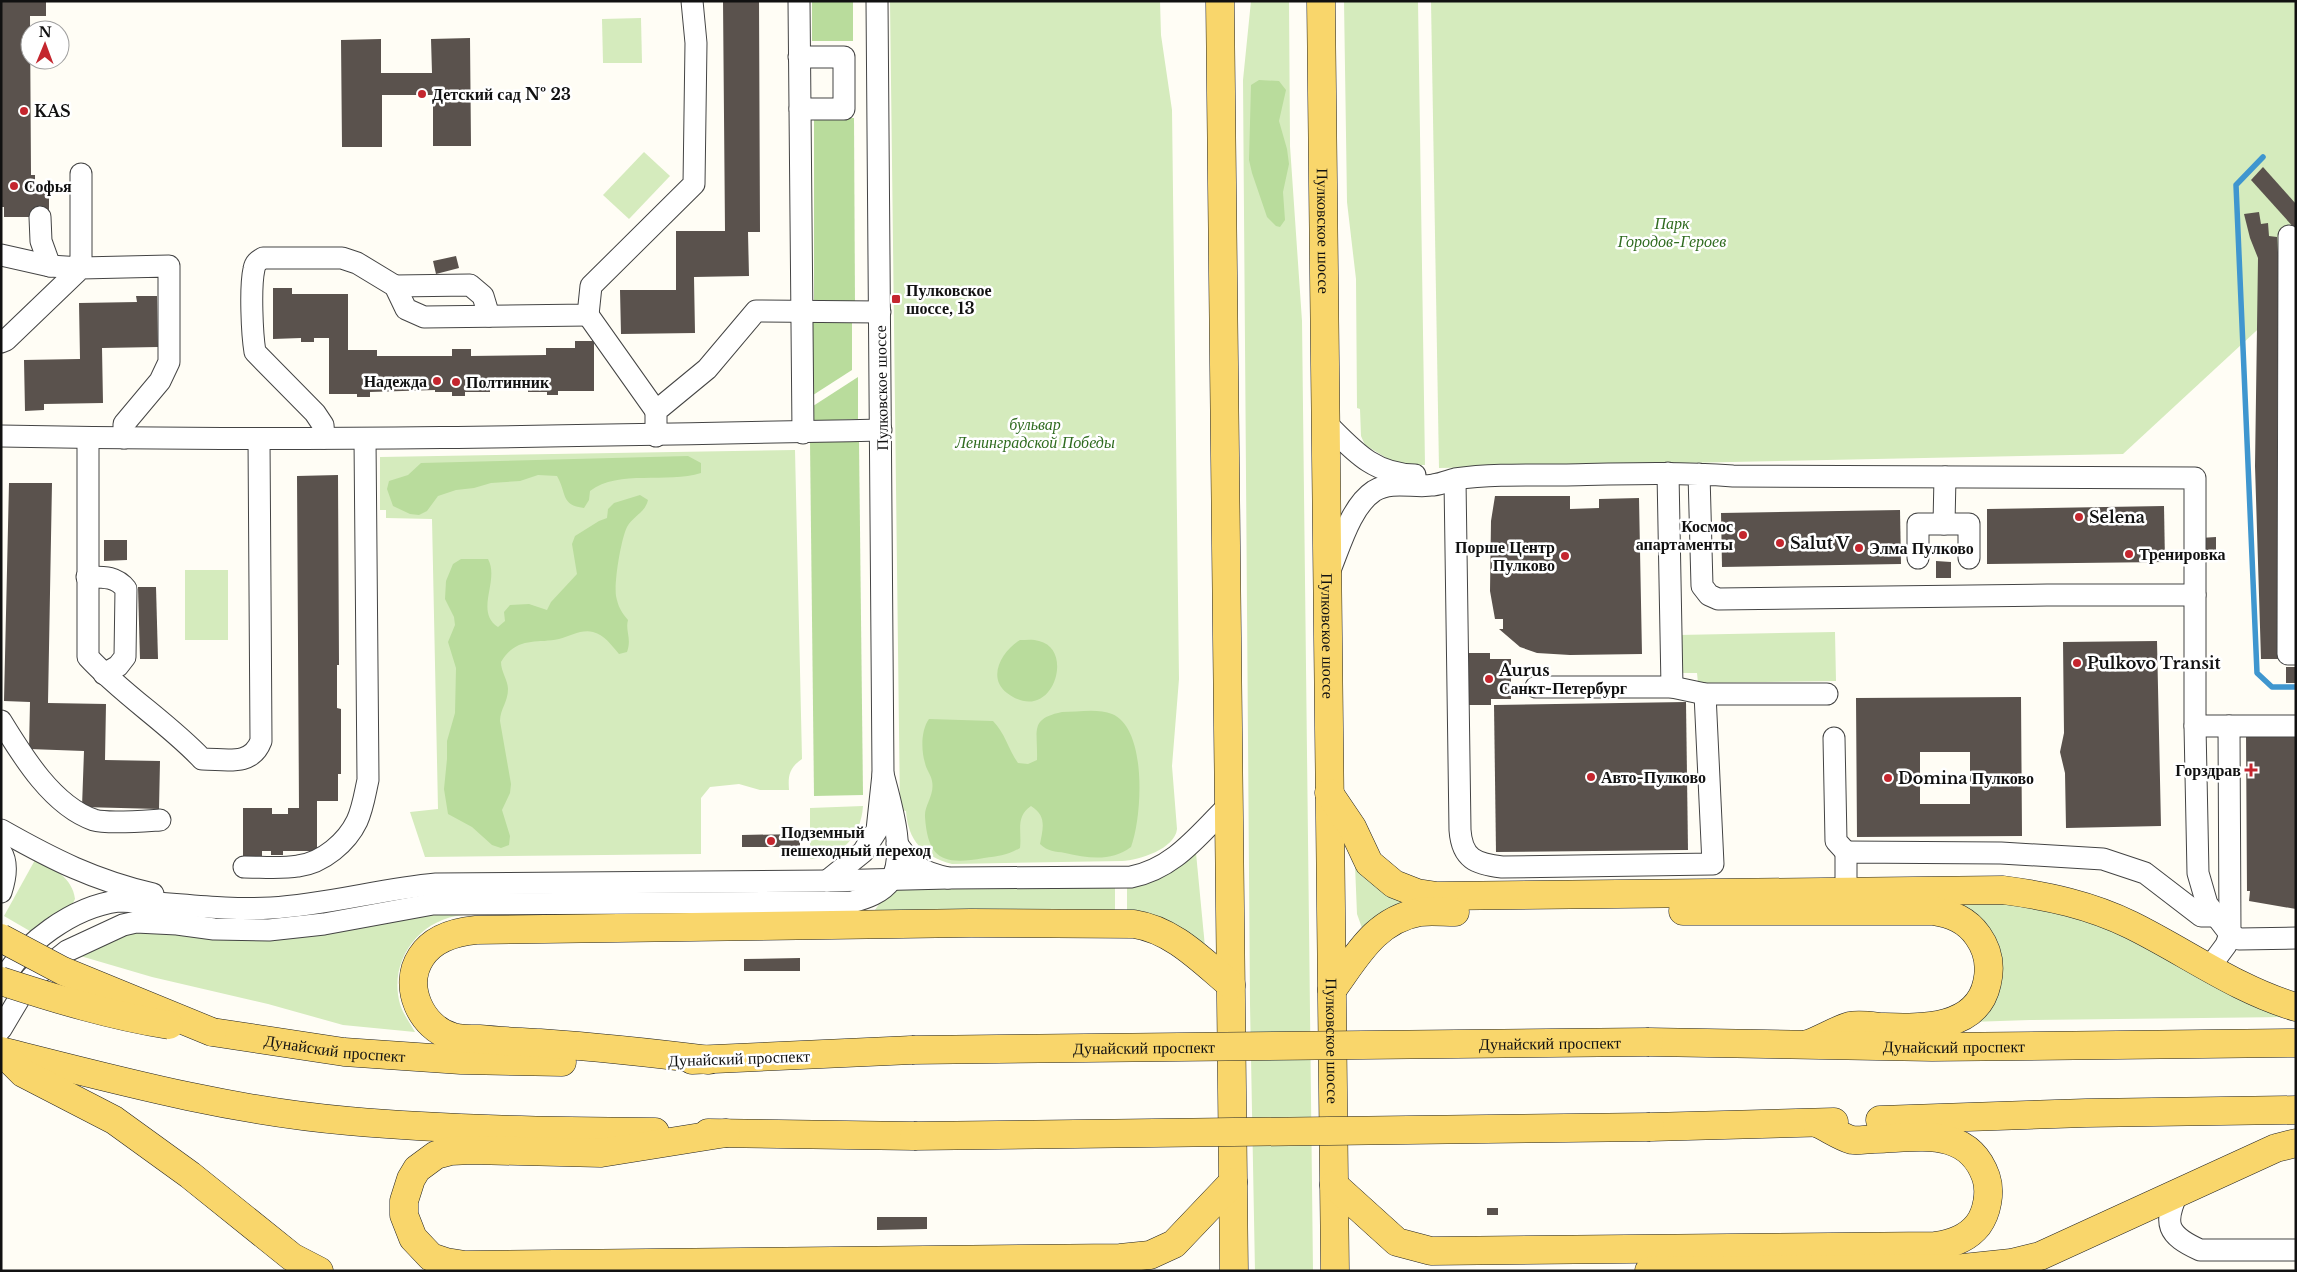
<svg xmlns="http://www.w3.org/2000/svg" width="2297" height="1272" viewBox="0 0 2297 1272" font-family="'Libre Baskerville',serif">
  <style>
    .green { fill: #d5ebbd }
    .forest { fill: #b9dc9c }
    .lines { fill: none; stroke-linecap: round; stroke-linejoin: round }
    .stream { stroke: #3f96cf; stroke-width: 5.5 }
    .building { fill: #5a524d; fill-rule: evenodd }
    .minor-casing { stroke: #444; stroke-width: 23 }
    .major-casing { stroke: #222; stroke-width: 29 }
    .minor { stroke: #fff; stroke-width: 21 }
    .major { stroke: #f9d66b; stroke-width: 28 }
    .major-bridge-casing { stroke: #222; stroke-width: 29; stroke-linecap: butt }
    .major-bridge { stroke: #f9d66b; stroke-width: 28 }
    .poi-dot { fill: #c4262e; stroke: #fff; stroke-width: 2 }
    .labels { text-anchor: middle; stroke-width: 5; stroke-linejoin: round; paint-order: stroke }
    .poi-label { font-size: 16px; font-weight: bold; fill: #111; stroke: #fff; text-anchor: start }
    .park-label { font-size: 16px; font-style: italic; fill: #2f6b1f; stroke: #fff }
    .street-label { font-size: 16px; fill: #111; stroke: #fff }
  </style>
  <rect width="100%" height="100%" fill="#fffdf5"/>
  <g class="green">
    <path d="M890 1H1160L1161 35 1172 110 1179 679 1172 766 1177 829C1175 849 1139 860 1122 861L952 864C923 856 908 841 906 811L900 810Z"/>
    <path d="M1251 1H1289L1290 146 1302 321 1313 1271H1255L1250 1004 1243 80Z"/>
    <path d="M1344 1H1418L1425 465H1398L1365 445 1361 436 1360 409 1357 408 1356 279 1347 202Z"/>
    <path d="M1431 1H2296V294L2123 454 1439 468Z"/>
    <path d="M641 18 642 63H603L602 19Z"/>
    <path d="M644 152 670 176 629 219 603 195Z"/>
    <path d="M795 450 802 759C789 768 788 776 789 790H760L739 784 710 787 701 798V854L425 857 410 812 438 809 432 519 386 518V510H380V457Z"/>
    <rect x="185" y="570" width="43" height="70"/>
    <path d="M1835 632 1836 681 1698 683 1697 673H1680L1678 635Z"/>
    <path d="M863 806C861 837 841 857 810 859V808Z"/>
    <path d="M1196 853 1205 947 1127 911V885Z"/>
    <path d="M35 860C53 868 72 877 75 899L72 905 35 934 4 916Z"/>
    <path d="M1355 865 1367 879 1415 901 1384 911 1362 928 1357 914Z"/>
    <path d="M1115 885V911L872 914 890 889Z"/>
    <path d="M1967 897 2085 915 2295 1017 2030 1020 1970 1022 1979 1011V919L1971 910 1951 899Z"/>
    <path d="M463 912V915C419 919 388 961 400 1004 403 1014 410 1023 415 1032L343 1025 268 1004 152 977 77 955 124 931 398 917Z"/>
  </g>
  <g class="forest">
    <rect x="812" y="1" width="41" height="40"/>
    <path d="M1259 80 1279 81 1286 90 1279 121 1287 149 1289 164 1283 192 1285 220 1280 227 1276 226 1267 217 1252 173 1249 160 1251 85Z"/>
    <path d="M814 118H854L855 304H814Z"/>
    <path d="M810 319 852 320V370L810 397Z"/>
    <path d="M858 377V419L811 421 810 408Z"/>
    <path d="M859 440 863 795 814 796 810 441Z"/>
    <path d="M688 456 701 463V473C667 484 619 469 590 491L589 500 584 508C560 505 567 493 557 476L538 475 520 481 491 483 474 488 456 490 438 496 427 511 419 515 410 514 393 506 387 489 389 481 408 475 421 463Z"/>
    <path d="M640 495 648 500C645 513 633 516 627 527 621 539 614 582 616 596 618 606 621 612 628 620 625 631 632 638 627 652L619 654C611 645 605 635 593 632 582 629 570 636 559 639 535 644 517 636 501 662 501 672 508 680 508 689 508 702 500 709 500 721L511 784 510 793 502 810 510 836 509 845 501 848 492 845 472 827 448 814 444 789 447 759V741L455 713 456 668 448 642 455 625 454 617 445 599 446 581 453 564 461 559H488C500 581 474 611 498 627L505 621 504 612 510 605 529 604 547 610 551 602 577 574 572 544 575 536 599 521 607 518 608 509 614 503Z"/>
    <path d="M1020 640C1026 640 1033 639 1039 641 1076 649 1052 727 1007 693 986 677 1003 650 1020 640Z"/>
    <path d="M1062 712C1077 712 1098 708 1112 714 1148 729 1142 818 1131 847 1111 862 1088 858 1065 853 1055 851 1048 852 1040 844 1043 828 1047 816 1031 806 1015 817 1022 831 1020 848 1006 856 999 856 984 858 945 865 928 861 925 817 924 805 935 795 932 781 931 775 926 769 925 763 921 750 921 730 929 719L993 721C1005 733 1008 749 1018 763L1028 764 1037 760C1038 730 1029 719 1062 712Z"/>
  </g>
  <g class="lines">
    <path class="stream" d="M2263 157 2236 185 2257 673 2272 687H2296"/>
  </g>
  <g class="building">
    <path d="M1 1H46V16H30L31 175H35V190H49V217H4V207H1Z"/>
    <path d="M723 1H759L760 232H748L749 276 694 277 695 333 621 334 620 290H676V231H725Z"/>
    <path d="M470 38 471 146H433V95H382V147H342L341 40 381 39V73H432L431 39Z"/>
    <path d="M2263 167 2296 204V230L2251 180Z"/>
    <path d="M2259 212 2261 224 2268 223 2269 236 2277 237 2279 268 2277 451 2278 659H2261L2255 466 2258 258 2250 238 2244 214Z"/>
    <path d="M456 256 459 268 436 274 433 261Z"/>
    <path d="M273 288H292V294H348V350H377V356H452V349H471V356L546 355V348H575V341H594V391H558V395H547V392H528V389H490V392H465V396H452V392H435V390L370 392V397H357V394H329V338H314V342H301V338L273 339Z"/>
    <path d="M136 296H157L158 347 102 348 103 403 44 404V410L25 411 24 360 80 359 79 303 137 302Z"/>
    <path d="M338 475 339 665H337V708L341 709V774H338V801H317V851H283V855H271V851H262V858H243V808H272V814H288V808H299L297 476Z"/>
    <path d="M9 483H52L48 703 106 704 105 760 160 761 159 809 82 807 84 751 29 749 30 702 4 701Z"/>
    <path d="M1495 496H1570V509L1599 508V499L1639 498 1642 654 1570 655 1537 653 1520 647 1499 629H1503V619H1495L1490 591 1491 521Z"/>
    <path d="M2164 506 2165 562 1987 564V509Z"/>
    <path d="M1900 510 1901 564 1722 567 1721 513Z"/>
    <path d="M2216 537V552H2200V538Z"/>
    <path d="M104 540H127V560L104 561Z"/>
    <path d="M1936 561 1951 562V578H1936Z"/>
    <path d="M138 587H156L158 659H140Z"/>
    <path d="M2157 641 2161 826 2066 828 2065 773 2060 752 2064 733 2063 642Z"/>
    <path d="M1467 653H1490V659H1511V699H1491V705H1467Z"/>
    <rect x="2286" y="667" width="10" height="16"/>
    <path d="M2021 697 2022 836 1857 837 1856 698ZM1920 752H1970V804H1920Z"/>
    <path d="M1686 702 1688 850 1496 852 1494 705Z"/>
    <path d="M2246 733H2296V909L2249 901 2250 891H2247Z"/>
    <path d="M800 834V847H742V835Z"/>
    <path d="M800 958V971H744V959Z"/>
    <rect x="1487" y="1208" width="11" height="7"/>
    <path d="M877 1217H927V1229L877 1230Z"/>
  </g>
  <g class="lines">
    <defs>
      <g id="minor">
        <path d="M799 1 803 433"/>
        <path d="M799 57H844V109H800"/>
        <path d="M40 217 41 241 50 266"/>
        <path d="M2289 236 2288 654H2296"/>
        <path d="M1 255 50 266 81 268V174"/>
        <path d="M395 286 470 285 483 296 489 316"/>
        <path d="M588 315 656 411"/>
        <path d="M1 342 6 340 81 268 169 266V362L160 381 124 424V438"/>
        <path d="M1326 423C1354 451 1373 474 1415 475"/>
        <path d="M1 436C295 442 588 436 881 430"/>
        <path d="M656 436V411L707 369 756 311 880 312"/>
        <path d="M88 438V657C123 695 167 722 202 759 226 759 251 767 261 741L259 439"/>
        <path d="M324 438 323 425 315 413 255 352C252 334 250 287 254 269 255 263 258 261 263 258H342L357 263 395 286 406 309 424 317 588 315 591 286 694 184 696 43 692 1"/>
        <path d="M1668 473 1672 687"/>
        <path d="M1455 480 1460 830C1462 859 1476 864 1502 867L1713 864 1705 694"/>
        <path d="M1944 524 1945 477"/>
        <path d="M1918 558V524H1969V558"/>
        <path d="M1330 570C1340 546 1351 506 1374 491 1392 480 1414 488 1433 485 1441 484 1448 481 1455 479 1490 474 1527 475 1562 475 1619 474 1676 472 1733 476L2195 478V595H2047L1718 599 1709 595 1702 586 1699 474"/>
        <path d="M87 577C103 577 116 576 126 589L125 657 118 666 104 674"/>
        <path d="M2195 595V726L2198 873 2207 904 2230 934 2239 939 2296 938"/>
        <path d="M1536 687H1672L1705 694H1827"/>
        <path d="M1 721C23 757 53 806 94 820 107 824 144 821 160 820"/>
        <path d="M2195 726H2296"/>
        <path d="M1834 738 1836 841 1846 852"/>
        <path d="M1 830C54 860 94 880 153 894"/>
        <path d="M897 844C913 866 920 872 948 878L1131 877C1175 868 1198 835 1229 805"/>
        <path d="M1 852C8 863 5 880 1 892"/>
        <path d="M244 867C262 867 281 869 298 866 323 863 347 842 357 821 363 808 365 793 368 780L365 439"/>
        <path d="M827 881 863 852 877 830 883 774 877 1"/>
        <path d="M1846 891V852L2001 853 2103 859 2145 873 2201 916H2216"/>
        <path d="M2209 968 2226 945 2230 934 2229 726"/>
        <path d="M28 982 67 951 123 925 136 922 177 924 214 929 269 930 324 924 433 904 852 902C866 898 882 893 891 880 907 855 890 801 883 774"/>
        <path d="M1 983C23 943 73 907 118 901 169 902 220 911 271 908 327 905 381 889 436 884L827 881 948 878"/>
        <path d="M1 1029 32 977"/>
        <path d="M2178 1192C2163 1224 2167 1235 2200 1250H2296"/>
      </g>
      <g id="major">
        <path d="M1220 1 1234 1271"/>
        <path id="s1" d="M1321 1 1335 1271"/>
        <path d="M1329 793 1352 827 1369 863 1394 884 1417 893 1437 896 2003 890C2048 896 2090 905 2131 925 2186 952 2237 990 2296 1007"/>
        <path d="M1683 911H1933C1952 914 1967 920 1978 936 1988 950 1991 966 1987 983 1977 1031 1918 1028 1881 1027 1872 1026 1859 1024 1850 1026 1836 1030 1822 1039 1808 1044"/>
        <path d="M1332 990C1357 956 1375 920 1420 912 1431 911 1444 912 1455 912"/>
        <path id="s2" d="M212 1032 344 1052 461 1060 562 1062"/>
        <path id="s3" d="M1649 1042 1932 1047 2296 1043"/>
        <path d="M1 1051C116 1080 230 1111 349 1121 450 1130 553 1131 655 1132"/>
        <path d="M6 1056 23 1073 114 1120 190 1175 292 1257 319 1271"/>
        <path d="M692 1060 912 1050"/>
        <path d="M709 1060C653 1053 597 1047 540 1043 520 1042 499 1041 479 1039 471 1039 461 1039 453 1037 421 1028 402 986 421 957 433 938 455 932 476 930L971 923 1134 924C1173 930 1201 960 1231 985"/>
        <path d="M1880 1120 2086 1113 2296 1110"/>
        <path d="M1650 1127 1834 1122"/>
        <path d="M708 1133 914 1136"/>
        <path d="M726 1133 601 1153 472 1150 451 1151 436 1155 417 1169 411 1179 404 1201V1215L413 1238 431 1257 446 1262 465 1265 1120 1258 1150 1255 1174 1244 1233 1182"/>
        <path d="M1334 1185 1397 1242 1431 1251 1935 1246C1952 1244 1967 1239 1978 1225 1987 1213 1991 1192 1986 1177 1968 1126 1919 1138 1875 1139 1868 1139 1859 1141 1852 1140 1841 1137 1828 1128 1817 1123"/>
        <path d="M1649 1271 1963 1268 2011 1263 2040 1256 2276 1148 2296 1143"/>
      </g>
    </defs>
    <use href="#minor" class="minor-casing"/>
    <use href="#major" class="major-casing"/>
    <use href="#minor" class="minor"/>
    <use href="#major" class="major"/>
    <defs>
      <g id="major-bridge">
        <path d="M1 938 63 971 212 1032"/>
        <path d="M1 981C56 999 112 1016 169 1025"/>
        <path id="s4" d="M912 1050 1649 1042"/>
        <path d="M914 1136 1650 1127"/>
      </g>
    </defs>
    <use href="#major-bridge" class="major-bridge-casing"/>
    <use href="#major-bridge" class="major-bridge"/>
  </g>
  <g class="poi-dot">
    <circle cx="422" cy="94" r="5"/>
    <circle cx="24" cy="111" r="5"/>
    <circle cx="14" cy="186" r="5"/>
    <rect x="891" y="294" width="10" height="10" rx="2.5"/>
    <circle cx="437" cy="381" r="5"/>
    <circle cx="456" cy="382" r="5"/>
    <circle cx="2079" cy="517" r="5"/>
    <circle cx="1743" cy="535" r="5"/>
    <circle cx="1780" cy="543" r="5"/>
    <circle cx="1859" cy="548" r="5"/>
    <circle cx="2129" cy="554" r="5"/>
    <circle cx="1565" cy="556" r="5"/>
    <circle cx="2077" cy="663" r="5"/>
    <circle cx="1489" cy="679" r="5"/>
    <path d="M2248.5 762.5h5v5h5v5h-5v5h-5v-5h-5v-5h5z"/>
    <circle cx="1591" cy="777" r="5"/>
    <circle cx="1888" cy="778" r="5"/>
    <circle cx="771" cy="841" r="5"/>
  </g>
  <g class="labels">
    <g class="poi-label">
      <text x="432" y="100">Детский сад № 23</text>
      <text x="34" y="117">KAS</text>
      <text x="24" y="192">Софья</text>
      <text x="906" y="296">Пулковское<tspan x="906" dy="18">шоссе, 13</tspan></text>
      <text x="427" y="387" text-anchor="end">Надежда</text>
      <text x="466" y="388">Полтинник</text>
      <text x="2089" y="523">Selena</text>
      <text x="1733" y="532" text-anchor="end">Космос<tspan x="1733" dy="18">апартаменты</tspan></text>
      <text x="1790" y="549">Salut V</text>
      <text x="1555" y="553" text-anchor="end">Порше Центр<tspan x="1555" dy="18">Пулково</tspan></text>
      <text x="1869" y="554">Элма Пулково</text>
      <text x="2139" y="560">Тренировка</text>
      <text x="2087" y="669">Pulkovo Transit</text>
      <text x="1499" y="676">Aurus<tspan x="1499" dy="18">Санкт-Петербург</tspan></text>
      <text x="2241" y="776" text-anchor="end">Горздрав</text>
      <text x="1601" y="783">Авто-Пулково</text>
      <text x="1898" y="784">Domina Пулково</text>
      <text x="781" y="838">Подземный<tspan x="781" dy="18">пешеходный переход</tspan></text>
    </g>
    <g class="park-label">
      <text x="1672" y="229">Парк<tspan x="1672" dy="18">Городов-Героев</tspan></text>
      <text x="1035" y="430">бульвар<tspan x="1035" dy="18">Ленинградской Победы</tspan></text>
    </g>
    <g class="street-label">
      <text dy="6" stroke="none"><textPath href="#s1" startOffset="230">Пулковское шоссе</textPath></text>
      <text transform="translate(881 388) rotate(-91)" y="6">Пулковское шоссе</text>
      <text dy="6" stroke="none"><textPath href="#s1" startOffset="635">Пулковское шоссе</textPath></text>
      <text dy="6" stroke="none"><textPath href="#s1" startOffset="1040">Пулковское шоссе</textPath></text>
      <text dy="6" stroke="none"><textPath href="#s4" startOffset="638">Дунайский проспект</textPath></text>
      <text dy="6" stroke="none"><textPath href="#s3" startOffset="305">Дунайский проспект</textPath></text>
      <text dy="6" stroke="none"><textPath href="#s4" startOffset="232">Дунайский проспект</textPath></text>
      <text dy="6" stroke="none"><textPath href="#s2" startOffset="124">Дунайский проспект</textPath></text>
      <text transform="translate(739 1058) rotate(-2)" y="6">Дунайский проспект</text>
    </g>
  </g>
  <rect width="2297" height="1272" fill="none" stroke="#111111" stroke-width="5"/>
  <g transform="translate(45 45) rotate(1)"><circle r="24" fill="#ffffff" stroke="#a0a0a0"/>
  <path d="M0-4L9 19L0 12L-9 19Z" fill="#c4262e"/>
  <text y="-8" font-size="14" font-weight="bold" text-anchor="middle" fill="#111111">N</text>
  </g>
</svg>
